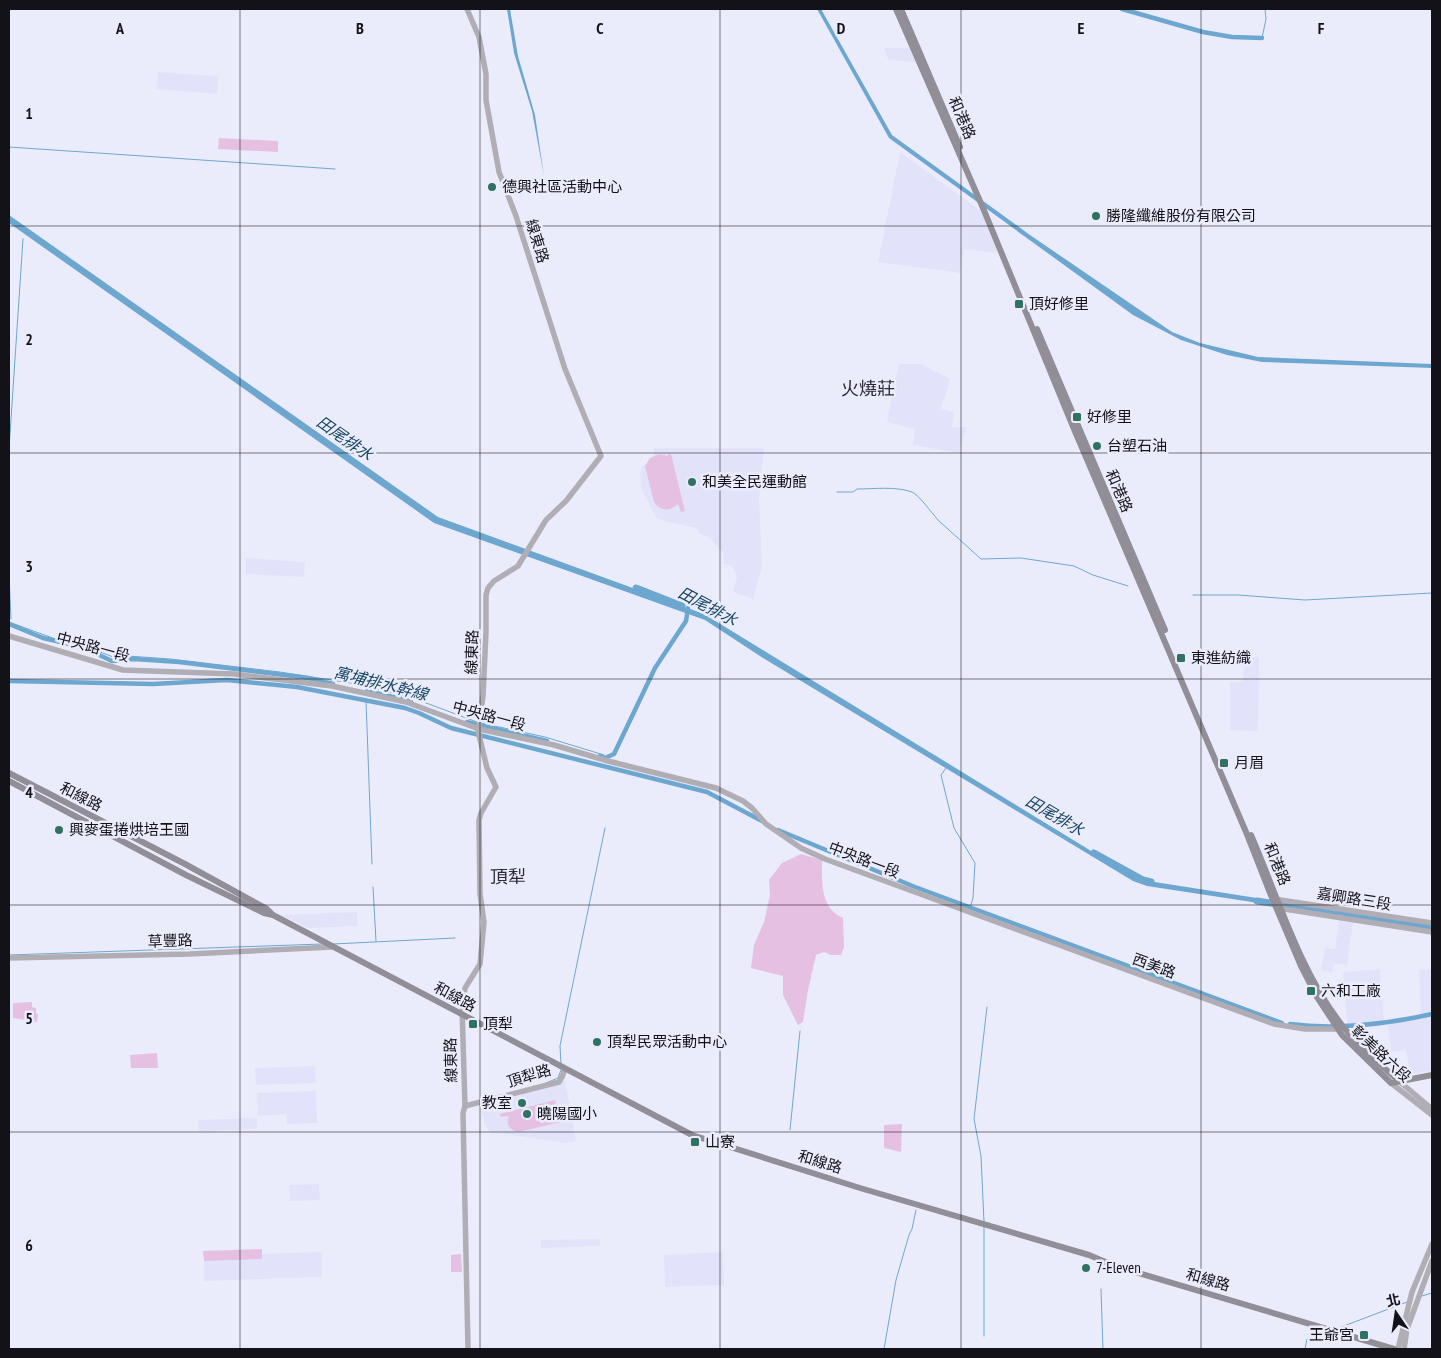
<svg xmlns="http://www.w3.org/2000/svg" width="1441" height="1358" viewBox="0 0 1441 1358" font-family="'PT Sans Narrow','Noto Sans TC',sans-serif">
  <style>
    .built { fill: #e2e3fa }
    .green { fill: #e5c0e2 }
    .water { fill: #6da7d0 }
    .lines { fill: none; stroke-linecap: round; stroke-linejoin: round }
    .stream { stroke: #6da7d0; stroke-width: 1 }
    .canal { stroke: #6da7d0; stroke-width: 4.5 }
    .river { stroke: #6da7d0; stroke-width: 7 }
    .tertiary { stroke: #b0adb4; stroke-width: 5.5 }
    .secondary { stroke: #928e97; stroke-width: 6 }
    .grid { fill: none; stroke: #121218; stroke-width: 1; stroke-opacity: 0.55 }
    .poi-dot { fill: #307161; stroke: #ebecfb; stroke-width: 2 }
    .labels { text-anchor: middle; stroke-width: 5; stroke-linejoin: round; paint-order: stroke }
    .street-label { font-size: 15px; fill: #121218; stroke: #ebecfb }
    .poi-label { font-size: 15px; fill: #121218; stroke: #ebecfb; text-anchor: start }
    .water-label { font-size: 16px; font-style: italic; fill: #194663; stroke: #ebecfb }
    .quarter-label { font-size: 18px; fill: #2b2b36; stroke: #ebecfb }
    .grid-label { font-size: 16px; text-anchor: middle; font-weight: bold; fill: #121218; stroke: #ebecfb; stroke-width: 5; stroke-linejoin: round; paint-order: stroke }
  </style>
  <rect width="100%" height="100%" fill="#ebecfb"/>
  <g class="built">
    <path d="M884 48H911L918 63 888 59Z"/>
    <path d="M158 72 218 76 217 94 157 89Z"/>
    <path d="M900 152 981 211 998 253 964 249 960 273 878 262Z"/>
    <path d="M899 364H921L950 379 941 409 954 412 952 427H966L960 453 913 445 915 429 887 422 894 384Z"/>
    <path d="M654 448H764L759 498 762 567 753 599 733 592 737 576 731 565 724 564 723 552 718 548 711 539 699 533 696 528 657 519 642 490 640 473 642 466 654 463Z"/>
    <path d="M246 558 305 562 304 577 246 574Z"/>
    <path d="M1244 657H1259L1258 731 1230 730V682L1243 681Z"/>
    <path d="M357 912 358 926 308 928 282 915Z"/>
    <path d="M1339 921 1353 923 1347 965 1334 963 1332 972 1321 970 1325 948 1335 949Z"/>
    <path d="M1380 969 1384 1022 1347 1024 1343 972Z"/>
    <path d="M1432 969V1071L1410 1074 1406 1050 1391 1052 1388 1022 1421 1017 1419 970Z"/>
    <path d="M315 1066 316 1083 256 1085 255 1068Z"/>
    <path d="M565 1080 576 1141 566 1143 490 1132 485 1125 480 1104 560 1083Z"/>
    <path d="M316 1091 317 1123 287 1124 286 1114 258 1116 257 1093Z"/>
    <path d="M257 1118V1129L199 1131 198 1120Z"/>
    <path d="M319 1184 320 1200 290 1201 289 1185Z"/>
    <path d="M600 1239V1246L541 1248V1240Z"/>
    <path d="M322 1252V1277L204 1281V1261L262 1259V1254Z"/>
    <path d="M723 1252 724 1285 665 1287 664 1255Z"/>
  </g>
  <g class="green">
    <path d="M219 138 278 141V152L218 149Z"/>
    <path d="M659 454 668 456V454H671L685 511 681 512 678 504C670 511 661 512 654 502L645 466 650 458Z"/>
    <path d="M801 854 822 860C822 882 820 908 843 918L844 947 841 955H831L824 952 816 955 808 990 803 1022 798 1025 783 995V976L751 968 754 945 764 922 770 895 769 880 782 863Z"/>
    <path d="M32 1002V1007L36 1008V1014H38L37 1022 13 1018V1003Z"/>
    <path d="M157 1053 158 1068H131L130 1055Z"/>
    <path d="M555 1100 556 1104 554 1105 558 1111 557 1119H560L561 1122 518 1132C509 1130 506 1124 509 1116L501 1117 500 1114Z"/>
    <path d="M902 1124 901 1152 884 1148V1125Z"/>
    <path d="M262 1249V1259L204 1261 203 1251Z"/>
    <path d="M461 1254 462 1272H451V1255Z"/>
  </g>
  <g class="water">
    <path d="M507 9H510L518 56 535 115 544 176 532 111 514 53Z"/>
    <path d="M817 9H821L892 135 1030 235 1172 332 1200 343 1258 357 1432 364V368L1262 362 1227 355 1181 340 1133 315 889 138Z"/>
    <path d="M9 215 438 517 704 614 1124 871 1142 880 1263 899 1265 904 1147 886 1133 881 763 658 705 620 434 523 9 223Z"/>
  </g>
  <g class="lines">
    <g class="stream">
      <path d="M1262 38 1266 19 1265 9"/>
      <path d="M9 147 335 169"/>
      <path d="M9 449 23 239"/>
      <path d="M837 492H853L857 489C874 489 895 486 912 492 919 495 931 512 938 520 952 533 967 546 981 559L1021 558 1074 566 1093 575 1128 586"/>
      <path d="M9 574 11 619"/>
      <path d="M1193 595H1238L1305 600 1432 593"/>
      <path d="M9 622 58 640 80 644 113 657 128 656 170 659 280 672 357 684 410 697 477 722"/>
      <path d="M366 700 372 864"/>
      <path d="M481 723 545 737 604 755"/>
      <path d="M946 768 941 775 954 828 975 863 973 898 970 908"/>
      <path d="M373 887 376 941"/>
      <path d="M333 944 455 938"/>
      <path d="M9 955 322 944"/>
      <path d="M561 1064 560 1046 605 828"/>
      <path d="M546 1083 558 1078 561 1070"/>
      <path d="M790 1130 800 1031"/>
      <path d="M984 1222 981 1156 974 1119 987 1007"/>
      <path d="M984 1226V1336"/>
      <path d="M1101 1289 1103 1349"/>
      <path d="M1422 1296 1432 1293"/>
      <path d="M1336 1329 1407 1302"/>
      <path d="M884 1349 896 1280 909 1235 912 1229 916 1210"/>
      <path d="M1305 1349 1307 1339 1327 1332"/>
    </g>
    <g class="canal">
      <path d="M1122 9 1203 32 1232 37 1262 38"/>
      <path d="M9 624 43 638 82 647 112 661 134 659 179 662 308 678 333 684"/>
      <path d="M9 681 153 684 227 680 297 687 405 708 419 713 451 728 707 792 762 821"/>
      <path d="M367 691 411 701"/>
      <path d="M467 722 547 741"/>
      <path d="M600 756 605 758 614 754 655 668 686 621 688 608"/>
      <path d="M778 830 915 887 1282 1023"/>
      <path d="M1290 1024C1335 1030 1388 1024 1432 1014"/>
    </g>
    <g class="river">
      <path d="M636 588 682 606"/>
      <path d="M1094 853 1143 880 1151 882"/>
      <path d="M1257 901 1432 928"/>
    </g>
    <g class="tertiary">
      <path d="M467 9 479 37 486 74V100L499 172 516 216 565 369 601 456 566 501 546 520 518 566 494 581 488 588 486 595V632L483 696 478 731 487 768 496 787 481 813 479 820 480 894 484 922 480 964 465 988 462 1007 465 1106 463 1113 468 1349"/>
      <path d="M9 636 123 670 234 674 332 686 406 702 479 729 554 745 608 761 716 788 743 801 752 808 766 824 785 837 801 848 825 859 1274 1024 1305 1029H1338L1341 1028"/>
      <path d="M1274 899 1432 923"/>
      <path d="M1278 908 1432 932"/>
      <path d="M9 958 190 954 332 947"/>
      <path d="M1399 1081 1432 1109"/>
      <path d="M1391 1083 1432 1115"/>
      <path d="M465 1106 559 1082 562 1077 565 1069"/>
      <path d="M1398 1349 1412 1292 1432 1244"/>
      <path d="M1404 1349 1407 1329 1432 1261"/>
    </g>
    <g class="secondary">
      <path d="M896 9 983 208 1074 429 1246 832 1270 893 1301 966 1317 997 1342 1035 1391 1083 1432 1075"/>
      <path d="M901 9 960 147"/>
      <path d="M1037 329 1165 630"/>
      <path d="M9 773 185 864 267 909 272 914"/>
      <path d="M9 781 186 875 264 913 273 915 692 1135 860 1188 1089 1255 1115 1266 1394 1349"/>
      <path d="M1251 835C1278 897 1300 972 1342 1025 1358 1046 1379 1063 1399 1081"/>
    </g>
  </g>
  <path class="grid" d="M240 9V1349M480 9V1349M720 9V1349M961 9V1349M1201 9V1349M9 226H1432M9 453H1432M9 679H1432M9 905H1432M9 1132H1432"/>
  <g class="poi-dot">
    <circle cx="492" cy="187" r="5"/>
    <circle cx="1096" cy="216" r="5"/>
    <rect x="1014" y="299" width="10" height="10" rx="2.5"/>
    <rect x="1072" y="412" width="10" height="10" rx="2.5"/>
    <circle cx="1097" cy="446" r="5"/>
    <circle cx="692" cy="482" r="5"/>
    <rect x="1176" y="653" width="10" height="10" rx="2.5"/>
    <rect x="1219" y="758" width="10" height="10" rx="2.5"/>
    <circle cx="59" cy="830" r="5"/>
    <rect x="1306" y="986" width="10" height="10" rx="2.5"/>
    <rect x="468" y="1019" width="10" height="10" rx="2.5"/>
    <circle cx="597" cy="1042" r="5"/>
    <circle cx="522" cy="1103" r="5"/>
    <circle cx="527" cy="1114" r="5"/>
    <rect x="690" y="1137" width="10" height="10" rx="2.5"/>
    <circle cx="1086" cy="1268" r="5"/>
    <rect x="1359" y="1330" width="10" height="10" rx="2.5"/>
  </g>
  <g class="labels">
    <g class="street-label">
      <text transform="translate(962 118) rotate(67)" y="5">和港路</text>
      <text transform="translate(537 241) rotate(73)" y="5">線東路</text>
      <text transform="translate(1119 491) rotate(67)" y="5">和港路</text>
      <text transform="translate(93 647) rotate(15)" y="5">中央路一段</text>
      <text transform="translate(472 652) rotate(-88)" y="5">線東路</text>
      <text transform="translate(489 716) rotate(15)" y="5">中央路一段</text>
      <text transform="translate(81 797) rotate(27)" y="5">和線路</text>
      <text transform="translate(864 860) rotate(21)" y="5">中央路一段</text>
      <text transform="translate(1277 864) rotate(68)" y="5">和港路</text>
      <text transform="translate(1354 899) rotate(9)" y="5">嘉卿路三段</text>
      <text transform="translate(170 941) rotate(-2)" y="5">草豐路</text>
      <text transform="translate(1154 966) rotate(20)" y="5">西美路</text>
      <text transform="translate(455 997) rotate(28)" y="5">和線路</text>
      <text transform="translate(1381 1054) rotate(43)" y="5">彰美路六段</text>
      <text transform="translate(451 1060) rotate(-91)" y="5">線東路</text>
      <text transform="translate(529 1076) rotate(-17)" y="5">頂犁路</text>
      <text transform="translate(820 1162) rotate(17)" y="5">和線路</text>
      <text transform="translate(1208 1280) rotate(16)" y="5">和線路</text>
    </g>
    <g class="poi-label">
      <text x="502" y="192">德興社區活動中心</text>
      <text x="1106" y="221">勝隆纖維股份有限公司</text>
      <text x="1029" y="309">頂好修里</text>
      <text x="1087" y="422">好修里</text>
      <text x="1107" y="451">台塑石油</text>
      <text x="702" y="487">和美全民運動館</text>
      <text x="1191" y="663">東進紡織</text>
      <text x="1234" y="768">月眉</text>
      <text x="69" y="835">興麥蛋捲烘培王國</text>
      <text x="1321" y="996">六和工廠</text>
      <text x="483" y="1029">頂犁</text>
      <text x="607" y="1047">頂犁民眾活動中心</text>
      <text x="512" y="1108" text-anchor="end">教室</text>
      <text x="537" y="1119">曉陽國小</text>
      <text x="705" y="1147">山寮</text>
      <text x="1096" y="1273">7-Eleven</text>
      <text x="1354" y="1340" text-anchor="end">王爺宮</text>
    </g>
    <g class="water-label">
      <text transform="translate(345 438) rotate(35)" y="6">田尾排水</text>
      <text transform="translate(708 606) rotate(28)" y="6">田尾排水</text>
      <text transform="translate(381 683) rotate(14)" y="6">寓埔排水幹線</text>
      <text transform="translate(1055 815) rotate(30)" y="6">田尾排水</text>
    </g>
    <g class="quarter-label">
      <text x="868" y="395">火燒莊</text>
      <text x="508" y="883">頂犁</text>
    </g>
  </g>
  <g class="grid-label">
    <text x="120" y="34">A</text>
    <text x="360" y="34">B</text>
    <text x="600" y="34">C</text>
    <text x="841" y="34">D</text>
    <text x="1081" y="34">E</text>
    <text x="1321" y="34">F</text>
    <text x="29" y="119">1</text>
    <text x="29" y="345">2</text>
    <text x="29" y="572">3</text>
    <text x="29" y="798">4</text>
    <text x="29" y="1024">5</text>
    <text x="29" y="1251">6</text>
  </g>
  <rect width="1441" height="1358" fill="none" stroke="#121218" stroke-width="20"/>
  <g transform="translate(1396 1313) rotate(347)" stroke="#ebecfb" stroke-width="4" paint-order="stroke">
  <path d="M0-4L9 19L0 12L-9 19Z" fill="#121218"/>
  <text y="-8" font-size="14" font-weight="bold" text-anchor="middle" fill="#121218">北</text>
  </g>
</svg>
